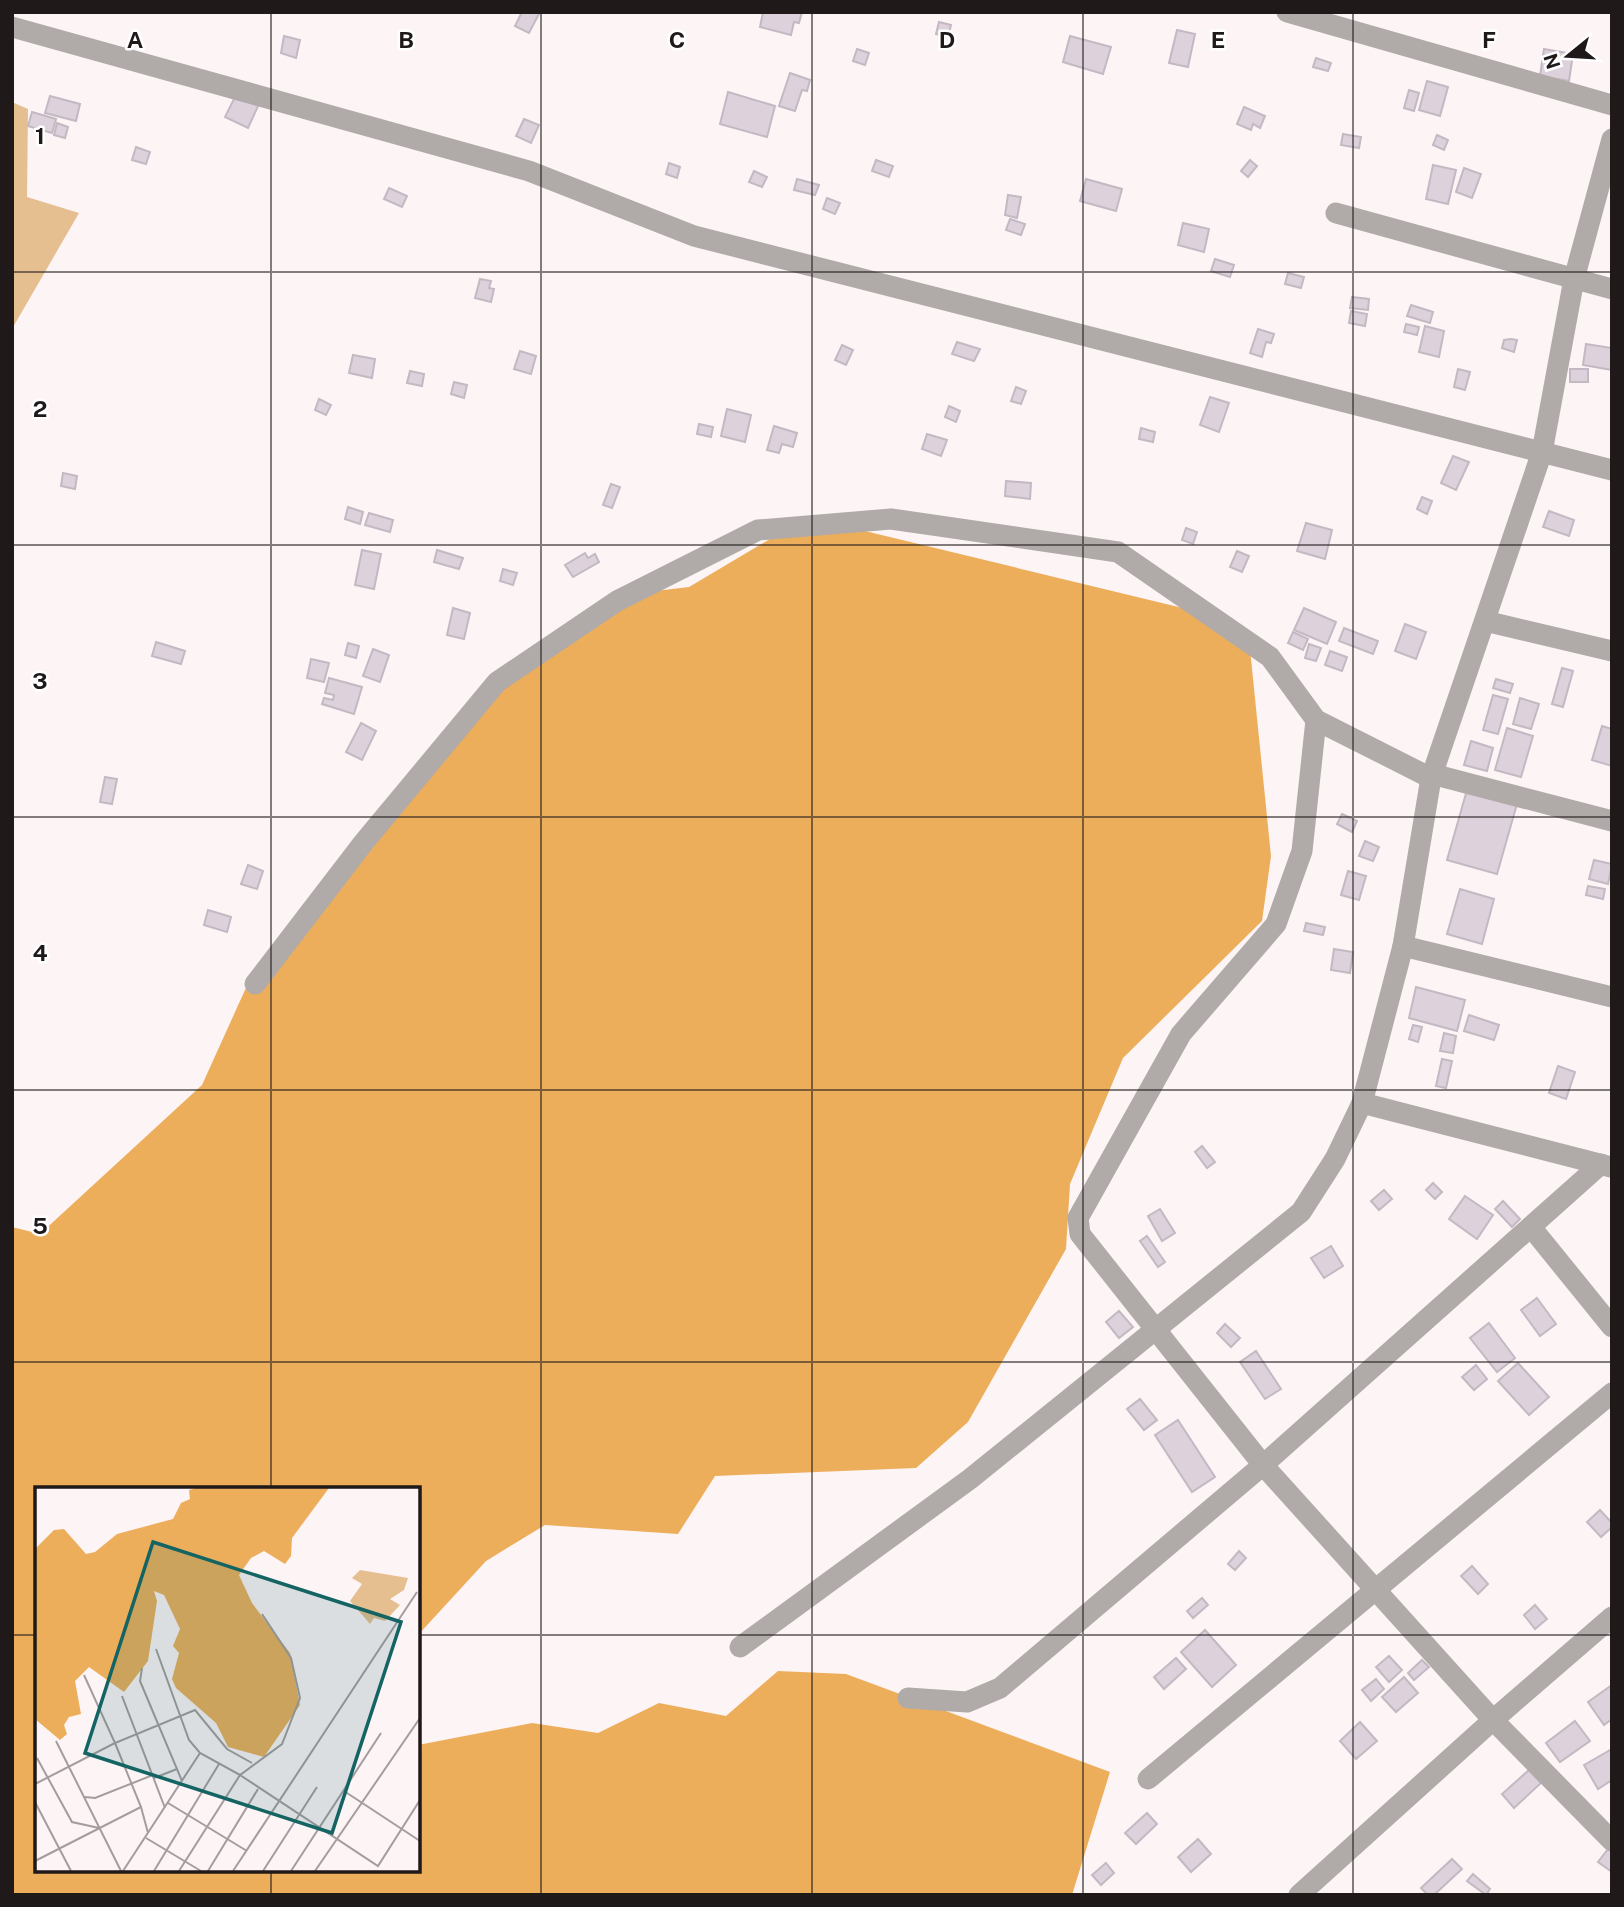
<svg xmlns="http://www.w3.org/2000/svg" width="1624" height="1907" viewBox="0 0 1624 1907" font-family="'Public Sans',sans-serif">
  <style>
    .green { fill: #e6bf90 }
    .forest { fill: #edae5b }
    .building { fill: #ddd2dc; stroke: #c3b9c2; stroke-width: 2 }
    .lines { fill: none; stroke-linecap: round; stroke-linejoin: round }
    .minor { stroke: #b0aaa8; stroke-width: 21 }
    .grid { fill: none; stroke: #1f191a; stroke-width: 2; stroke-opacity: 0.55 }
    .inset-road { fill: none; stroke: #a49c9e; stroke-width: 2 }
    .view { fill: #146464; fill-opacity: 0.15; stroke: #146464; stroke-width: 3.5 }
    .inset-edge { fill: none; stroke: #1f191a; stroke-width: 3.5 }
    .grid-label { font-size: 23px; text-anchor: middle; font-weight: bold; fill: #1f191a; stroke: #fff; stroke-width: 5; stroke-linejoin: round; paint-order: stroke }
  </style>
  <rect width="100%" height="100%" fill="#fdf4f6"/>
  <path class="green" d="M12 102 28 109 27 197 79 213 12 329Z"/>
  <path class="forest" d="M807 517 1195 611 1250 649 1271 856 1262 921 1123 1058 1070 1184 1066 1249 968 1422 916 1468 715 1476 678 1534 545 1525 486 1561 418 1635V1489H37V1870H418V1745L532 1723 598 1733 659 1703 726 1716 778 1671 846 1674 1110 1772 1072 1895H12V1227L40 1234 202 1085 245 990 465 706 638 593 689 587Z"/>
  <g class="building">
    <path d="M522 12H540L529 33 515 26Z"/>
    <path d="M763 12H802L799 23 794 22 791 35 760 27Z"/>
    <path d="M939 22 951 25 948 37 936 34Z"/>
    <path d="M1177 30 1195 34 1188 67 1169 63Z"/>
    <path d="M284 36 300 40 296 58 281 53Z"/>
    <path d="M1070 36 1111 47 1103 74 1063 62Z"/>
    <path d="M857 49 869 53 865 65 853 61Z"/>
    <path d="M1544 49 1573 54 1569 81 1540 76Z"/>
    <path d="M1316 58 1331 63 1328 71 1313 67Z"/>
    <path d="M790 73 810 80 807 91 802 90 795 111 779 106Z"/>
    <path d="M1427 81 1448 87 1440 116 1419 110Z"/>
    <path d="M1409 90 1419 93 1414 111 1404 108Z"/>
    <path d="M728 92 775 106 767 137 720 124Z"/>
    <path d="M237 93 259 104 248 128 225 117Z"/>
    <path d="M50 96 80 104 76 121 45 113Z"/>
    <path d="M1244 107 1265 116 1260 128 1253 124 1251 130 1237 124Z"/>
    <path d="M32 112 56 119 52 133 28 126Z"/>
    <path d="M524 119 539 125 531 143 516 136Z"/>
    <path d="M57 123 68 127 65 138 54 135Z"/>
    <path d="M1343 134 1361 137 1359 148 1341 145Z"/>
    <path d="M1437 135 1448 140 1444 150 1433 145Z"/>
    <path d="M136 147 150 152 146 164 132 160Z"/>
    <path d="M876 160 893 166 889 177 872 171Z"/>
    <path d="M1250 160 1257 166 1248 177 1241 171Z"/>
    <path d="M669 163 680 167 677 178 666 174Z"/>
    <path d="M1433 165 1456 170 1448 204 1426 199Z"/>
    <path d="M1464 168 1481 174 1472 198 1456 192Z"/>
    <path d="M754 171 767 177 762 187 749 182Z"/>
    <path d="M797 179 819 185 815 195 794 190Z"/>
    <path d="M1086 179 1122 189 1116 211 1080 201Z"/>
    <path d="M389 188 407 196 402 207 384 199Z"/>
    <path d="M1008 195 1021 197 1017 218 1005 215Z"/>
    <path d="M827 198 840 203 835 214 823 209Z"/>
    <path d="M1010 219 1025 224 1021 235 1006 230Z"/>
    <path d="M1183 223 1209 229 1204 252 1178 245Z"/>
    <path d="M1215 259 1234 265 1230 277 1211 271Z"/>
    <path d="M1288 273 1304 277 1301 288 1285 284Z"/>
    <path d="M480 279 491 281 489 288 494 289 491 302 475 298Z"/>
    <path d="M1352 297 1369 299 1368 310 1350 308Z"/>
    <path d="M1411 305 1433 312 1430 323 1407 316Z"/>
    <path d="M1351 311 1367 314 1365 326 1349 323Z"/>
    <path d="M1406 324 1419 327 1417 335 1404 332Z"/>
    <path d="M1425 326 1444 331 1439 357 1419 352Z"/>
    <path d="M1258 329 1274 334 1271 343 1266 342 1262 357 1250 353Z"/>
    <path d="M1511 339 1517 340 1514 352 1502 348 1504 340Z"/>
    <path d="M957 342 980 349 974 361 952 354Z"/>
    <path d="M1586 344 1612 348V370L1583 365Z"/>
    <path d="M842 345 853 350 846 365 835 360Z"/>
    <path d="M520 351 536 356 531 374 514 369Z"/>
    <path d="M353 355 375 359 372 378 349 373Z"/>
    <path d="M1458 369 1470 372 1465 390 1454 387Z"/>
    <rect x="1570" y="369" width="18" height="13"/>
    <path d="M410 371 424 374 422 386 407 383Z"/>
    <path d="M454 382 467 385 464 398 451 394Z"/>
    <path d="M1016 387 1026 391 1021 404 1011 401Z"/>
    <path d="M1210 397 1229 403 1219 432 1200 425Z"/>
    <path d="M319 399 331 405 326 415 315 410Z"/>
    <path d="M949 406 960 411 956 422 945 417Z"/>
    <path d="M727 409 751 415 745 442 721 436Z"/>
    <path d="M699 424 713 427 711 437 697 434Z"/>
    <path d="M774 426 797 433 793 447 782 444 779 453 767 450Z"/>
    <path d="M1141 428 1155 432 1153 442 1139 439Z"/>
    <path d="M927 434 947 440 941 456 922 449Z"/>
    <path d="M1453 456 1469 462 1456 490 1441 483Z"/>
    <path d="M63 473 77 476 75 489 61 486Z"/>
    <path d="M1006 481 1031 483 1030 499 1005 496Z"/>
    <path d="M611 484 620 487 612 508 603 505Z"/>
    <path d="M1422 497 1432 501 1427 514 1417 509Z"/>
    <path d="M348 507 363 512 360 524 345 519Z"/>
    <path d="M1549 511 1574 520 1569 536 1543 527Z"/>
    <path d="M369 513 393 520 390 532 365 525Z"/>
    <path d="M1306 523 1332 530 1325 559 1297 551Z"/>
    <path d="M1186 528 1197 532 1193 544 1182 540Z"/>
    <path d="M362 550 381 554 374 589 355 585Z"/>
    <path d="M437 550 463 558 459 569 434 562Z"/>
    <path d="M1237 551 1249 556 1242 572 1230 567Z"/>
    <path d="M585 553 588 558 595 554 599 562 573 577 565 565Z"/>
    <path d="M503 569 517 573 513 585 500 581Z"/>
    <path d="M453 608 470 613 464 639 447 635Z"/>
    <path d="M1304 608 1336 622 1327 644 1294 630Z"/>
    <path d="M1405 624 1426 632 1416 659 1395 651Z"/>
    <path d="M1344 628 1378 641 1373 654 1339 641Z"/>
    <path d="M1293 632 1308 639 1303 650 1288 643Z"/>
    <path d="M156 642 185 651 181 664 152 656Z"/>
    <path d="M348 643 359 646 356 658 345 655Z"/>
    <path d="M1309 644 1321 648 1316 661 1305 658Z"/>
    <path d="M373 649 389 655 380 682 363 676Z"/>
    <path d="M1330 651 1347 657 1342 671 1325 665Z"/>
    <path d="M311 659 329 663 324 682 307 678Z"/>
    <path d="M1562 668 1573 671 1563 707 1552 704Z"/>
    <path d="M329 678 362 687 354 714 322 704 324 698 333 700 334 695 325 693Z"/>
    <path d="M1496 679 1513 684 1510 693 1493 688Z"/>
    <path d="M1493 695 1508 699 1498 734 1483 730Z"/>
    <path d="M1520 698 1539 704 1531 729 1513 724Z"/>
    <path d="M361 723 376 731 362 760 346 752Z"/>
    <path d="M1602 726 1612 729V766L1592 760Z"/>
    <path d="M1507 728 1533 736 1521 777 1495 770Z"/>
    <path d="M1471 741 1493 748 1487 771 1464 765Z"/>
    <path d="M105 777 117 779 112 804 100 802Z"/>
    <path d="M1467 790 1517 804 1497 874 1447 860Z"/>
    <path d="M1342 814 1357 821 1352 832 1337 824Z"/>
    <path d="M1365 841 1379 847 1373 861 1359 856Z"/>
    <path d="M1594 860 1612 864 1608 884 1589 879Z"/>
    <path d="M248 865 263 871 257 889 241 884Z"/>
    <path d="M1348 871 1366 876 1359 900 1341 895Z"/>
    <path d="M1588 886 1605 889 1603 899 1586 895Z"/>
    <path d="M1460 889 1494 899 1482 944 1447 934Z"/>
    <path d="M208 910 231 917 227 932 204 925Z"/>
    <path d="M1306 923 1325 927 1323 935 1304 931Z"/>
    <path d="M1334 949 1353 952 1350 973 1331 970Z"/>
    <path d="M1416 987 1465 1000 1457 1031 1409 1018Z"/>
    <path d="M1469 1015 1499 1025 1494 1040 1464 1031Z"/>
    <path d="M1413 1025 1422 1027 1418 1042 1409 1039Z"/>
    <path d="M1444 1033 1456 1036 1453 1053 1440 1051Z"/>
    <path d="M1442 1059 1452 1061 1446 1088 1436 1086Z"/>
    <path d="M1558 1066 1575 1072 1566 1099 1549 1093Z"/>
    <path d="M1202 1146 1215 1162 1207 1168 1195 1152Z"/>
    <path d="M1433 1183 1442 1192 1435 1199 1426 1190Z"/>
    <path d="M1384 1190 1392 1199 1379 1210 1371 1201Z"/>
    <path d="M1465 1196 1493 1215 1477 1239 1449 1219Z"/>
    <path d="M1503 1201 1520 1219 1512 1227 1495 1209Z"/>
    <path d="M1160 1209 1175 1233 1162 1241 1148 1216Z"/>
    <path d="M1147 1236 1165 1262 1158 1267 1140 1241Z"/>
    <path d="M1331 1246 1343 1266 1324 1278 1311 1258Z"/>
    <path d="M1537 1298 1556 1324 1540 1336 1521 1310Z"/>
    <path d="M1119 1311 1133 1327 1119 1338 1106 1322Z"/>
    <path d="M1489 1323 1515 1358 1497 1372 1470 1338Z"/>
    <path d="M1225 1324 1240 1338 1231 1347 1217 1333Z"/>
    <path d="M1256 1351 1281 1389 1265 1399 1240 1362Z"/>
    <path d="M1518 1363 1549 1397 1529 1415 1498 1381Z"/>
    <path d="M1476 1365 1487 1379 1474 1390 1462 1377Z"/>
    <path d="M1140 1399 1157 1420 1144 1430 1127 1409Z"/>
    <path d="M1178 1420 1215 1477 1192 1492 1155 1435Z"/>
    <path d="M1600 1510 1612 1523V1527L1601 1537 1587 1522Z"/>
    <path d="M1239 1551 1246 1558 1235 1570 1228 1564Z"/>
    <path d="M1472 1566 1488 1584 1478 1594 1461 1576Z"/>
    <path d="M1202 1598 1208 1605 1193 1618 1187 1611Z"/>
    <path d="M1535 1605 1547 1619 1535 1629 1524 1615Z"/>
    <path d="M1205 1630 1236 1665 1212 1687 1181 1652Z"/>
    <path d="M1389 1656 1402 1670 1389 1682 1376 1667Z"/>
    <path d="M1176 1658 1186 1669 1164 1689 1154 1677Z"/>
    <path d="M1422 1660 1429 1667 1414 1680 1408 1673Z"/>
    <path d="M1404 1677 1418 1693 1396 1712 1382 1697Z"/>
    <path d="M1376 1679 1384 1689 1371 1701 1362 1690Z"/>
    <path d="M1612 1685V1719L1604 1725 1588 1702Z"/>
    <path d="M1575 1721 1590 1741 1560 1762 1546 1743Z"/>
    <path d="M1360 1722 1377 1741 1356 1759 1340 1741Z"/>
    <path d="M1612 1749V1780L1598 1789 1584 1765Z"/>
    <path d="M1529 1770 1541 1783 1514 1808 1502 1794Z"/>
    <path d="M1147 1813 1157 1824 1136 1844 1125 1833Z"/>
    <path d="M1198 1839 1211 1854 1191 1872 1178 1857Z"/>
    <path d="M1608 1849 1612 1851V1872L1598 1862Z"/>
    <path d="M1452 1859 1462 1869 1434 1895H1428L1421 1888Z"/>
    <path d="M1106 1863 1114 1873 1101 1885 1092 1875Z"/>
    <path d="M1473 1874 1490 1889 1486 1895 1467 1881Z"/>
  </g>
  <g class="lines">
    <g class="minor">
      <path d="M1287 12 1612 105"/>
      <path d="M12 27 529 171 694 236 1612 470"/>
      <path d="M1336 213 1612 289"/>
      <path d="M1485 621 1612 651"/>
      <path d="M1316 720 1302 851 1276 924 1181 1034 1078 1218 1080 1234 1263 1465 1493 1720 1612 1617"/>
      <path d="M1432 774 1612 821"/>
      <path d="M1431 778 1542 452 1574 279 1612 139"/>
      <path d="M1403 946 1612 997"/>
      <path d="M255 984 364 842 497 682 617 601 758 530 891 519 1118 552 1270 657 1316 720 1431 778 1403 946 1362 1103 1335 1159 1301 1212 970 1479 740 1647"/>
      <path d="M1362 1103 1611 1167"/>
      <path d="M1531 1227 1612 1327"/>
      <path d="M908 1698 967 1702 1000 1688 1263 1465 1601 1164"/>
      <path d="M1148 1779 1612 1393"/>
      <path d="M1299 1895 1493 1720 1612 1841"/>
    </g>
  </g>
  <path class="grid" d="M271 12V1489M541 12V1895M812 12V1895M1083 12V1895M1353 12V1895M12 272H1612M12 545H1612M12 817H1612M12 1090H1612M12 1362H1612M12 1635H37M418 1635H1612M271 1870V1895"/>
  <g transform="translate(35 1487)">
    <rect width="385" height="385" fill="#fdf4f6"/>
    <path d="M325 83 373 91 369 103 355 112 365 118 350 134 339 131 335 137 315 114 327 97 317 91Z" fill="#e6bf90"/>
    <path d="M161 1H294L257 51 256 69 250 77 229 64 216 71 204 88 217 116 255 166 265 218 229 270 193 260 181 236 141 201 137 192 144 166 138 159 145 142 129 108 119 104 122 114 113 174 89 205 54 180 40 194 46 227 34 230 29 238 32 247 25 253 0 232V62L19 43 29 42 51 67 60 65 82 47 138 32 146 16 155 12 154 3Z" fill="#edae5b"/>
    <path class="inset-road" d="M121 162 154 253 165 266 205 288 247 257 265 211 256 171 227 127M107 181 105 194 147 294M87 209 130 321M21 254 86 384M2 271 37 335 64 341M205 288 343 379 385 313M119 291 142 282M0 297 80 256 49 188M309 304 385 354M50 310 60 311 118 288M0 315 36 384M133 316 212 364M106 320 113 346M111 351 166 384M0 374 106 320 80 256 160 223 192 262 217 276M88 384 165 266M119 384 184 277M144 384 205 288M173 384 223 302M198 384 382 105M228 384 282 300M256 384 346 246M280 384 385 231"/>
    <path class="view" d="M118 55 366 135 297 346 50 266Z"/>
    <rect width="385" height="385" class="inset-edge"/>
  </g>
  <g class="grid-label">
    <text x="135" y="48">A</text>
    <text x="406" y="48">B</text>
    <text x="677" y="48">C</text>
    <text x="947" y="48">D</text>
    <text x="1218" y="48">E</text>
    <text x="1489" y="48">F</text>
    <text x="40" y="144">1</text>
    <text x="40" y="417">2</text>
    <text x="40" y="689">3</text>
    <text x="40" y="961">4</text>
    <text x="40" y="1234">5</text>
  </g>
  <rect width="1624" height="1907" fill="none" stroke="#1f191a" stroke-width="28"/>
  <g transform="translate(1568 56) rotate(252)" stroke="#ffffff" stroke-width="5" paint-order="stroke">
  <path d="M0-5L12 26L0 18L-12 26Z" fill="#1f191a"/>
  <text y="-10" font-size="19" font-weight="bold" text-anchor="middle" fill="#1f191a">N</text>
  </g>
</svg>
